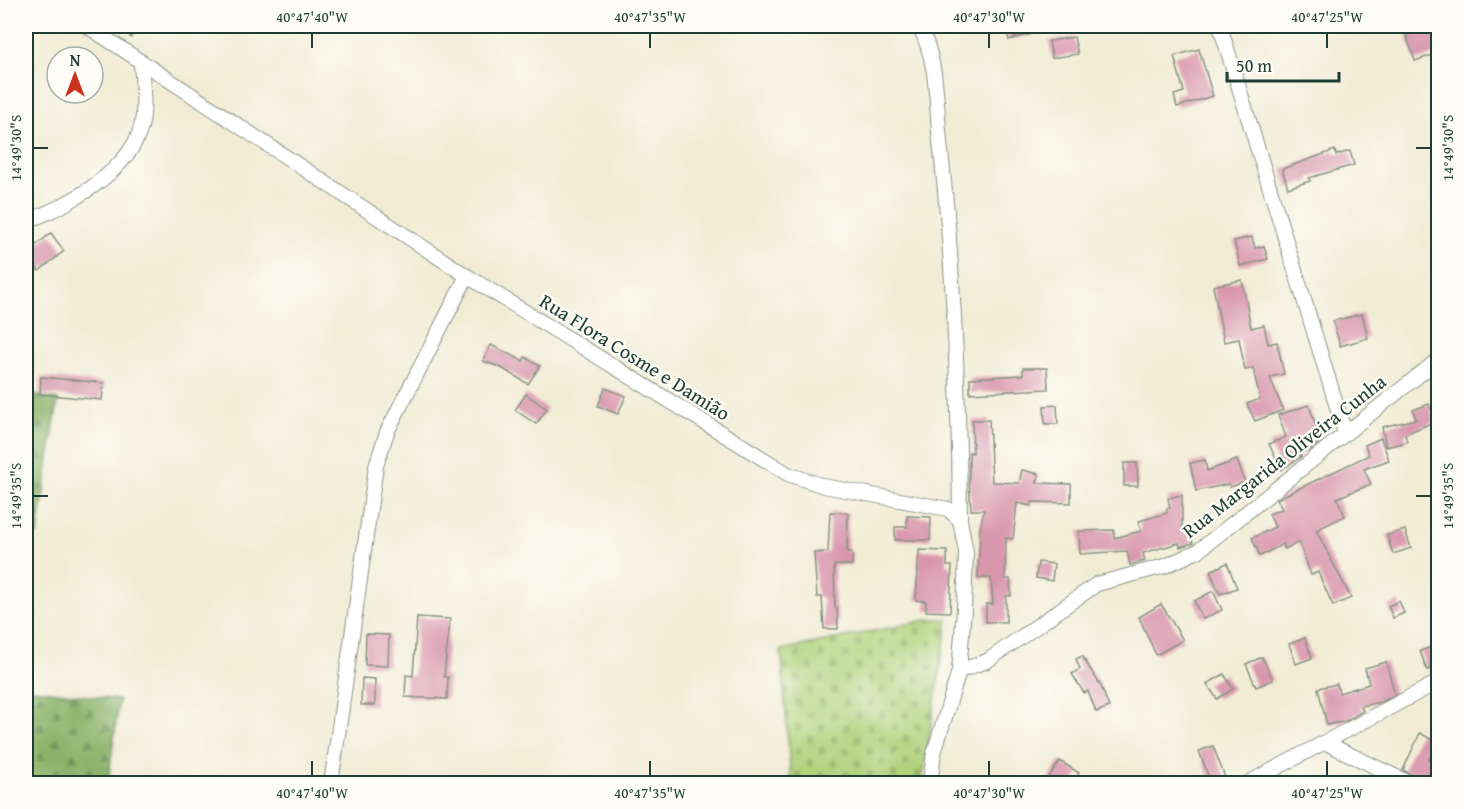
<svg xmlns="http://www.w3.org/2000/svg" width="1464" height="809" viewBox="0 0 1464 809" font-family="'Gentium Book Plus',serif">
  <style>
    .forest { fill: url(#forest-firs); stroke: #55784f; stroke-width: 1.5 }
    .cemetery { fill: url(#cemetery-stones); stroke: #678757; stroke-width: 1.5 }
    .building { fill: #d997ae }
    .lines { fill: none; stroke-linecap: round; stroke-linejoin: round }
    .minor-casing { stroke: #889484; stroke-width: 16 }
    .path { stroke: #889484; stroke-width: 3; stroke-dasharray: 4.5 4.5; stroke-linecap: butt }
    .minor { stroke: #fff; stroke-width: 14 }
    .ticks { fill: none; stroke: #1f3d34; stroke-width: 2 }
    .labels { text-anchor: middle; stroke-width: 5; stroke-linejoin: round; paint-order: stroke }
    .street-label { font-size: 20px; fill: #1f3d34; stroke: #fdfcf7 }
    .neatline { fill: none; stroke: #1f3d34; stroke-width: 2 }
    .ticks-label { font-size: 15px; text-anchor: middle; fill: #1f3d34 }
  </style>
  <defs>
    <pattern id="forest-firs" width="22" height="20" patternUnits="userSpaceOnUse" patternTransform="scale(1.5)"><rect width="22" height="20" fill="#8bb36a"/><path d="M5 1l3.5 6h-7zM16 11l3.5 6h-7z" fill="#719358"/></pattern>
    <pattern id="cemetery-stones" width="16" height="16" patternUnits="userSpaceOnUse" patternTransform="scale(1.5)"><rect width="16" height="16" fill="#afd17a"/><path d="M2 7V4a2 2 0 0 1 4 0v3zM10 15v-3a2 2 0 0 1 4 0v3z" fill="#96b46a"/></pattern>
  </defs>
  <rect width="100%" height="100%" fill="#fdfcf7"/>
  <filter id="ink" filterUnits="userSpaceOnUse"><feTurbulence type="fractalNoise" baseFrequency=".0167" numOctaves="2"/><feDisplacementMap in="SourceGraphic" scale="12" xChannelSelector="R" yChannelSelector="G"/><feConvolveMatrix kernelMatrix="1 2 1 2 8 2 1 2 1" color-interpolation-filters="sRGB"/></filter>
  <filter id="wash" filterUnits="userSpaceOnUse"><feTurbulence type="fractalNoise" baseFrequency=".008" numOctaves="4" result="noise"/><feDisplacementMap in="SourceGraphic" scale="24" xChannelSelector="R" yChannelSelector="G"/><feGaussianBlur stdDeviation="1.35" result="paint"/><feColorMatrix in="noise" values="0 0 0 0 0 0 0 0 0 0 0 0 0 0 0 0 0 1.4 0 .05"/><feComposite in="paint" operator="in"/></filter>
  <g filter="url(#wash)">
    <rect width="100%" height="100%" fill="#f2ecd5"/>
    <g class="forest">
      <path d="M26 393 58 400 38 534 26 533Z"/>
      <path d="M26 688 119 700 108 783H26Z"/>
    </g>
    <path class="cemetery" d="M932 619H948L922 783H791L781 650Z"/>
    <g id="blocks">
      <g class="building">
        <path d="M1005 26H1047V30L1009 40Z"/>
        <path d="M1431 26 1438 53 1415 61 1406 34Z"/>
        <path d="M1074 37 1078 54 1052 58 1049 41Z"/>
        <path d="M1199 49 1213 96 1177 107 1174 95 1184 92 1174 56Z"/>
        <path d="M1335 150 1336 155 1350 151 1354 165 1309 178 1310 181 1288 188 1282 169Z"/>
        <path d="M51 233 64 251 39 271 33 264 26 270V253Z"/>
        <path d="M1252 237 1255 248 1264 246 1268 259 1240 266 1234 241Z"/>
        <path d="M1242 280 1251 328 1264 325 1268 344 1277 342 1284 374 1270 377 1283 410 1255 421 1247 404 1260 399 1253 368 1245 370 1239 339 1224 342 1213 286Z"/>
        <path d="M1362 314 1368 338 1340 346 1333 321Z"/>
        <path d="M491 345 523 361 525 357 540 366 528 384 500 367 483 361Z"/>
        <path d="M1023 368H1047L1048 389 970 393V378L1023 375Z"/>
        <path d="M41 377 104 383 102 400 40 394Z"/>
        <path d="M605 388 626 396 618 414 598 406Z"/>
        <path d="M526 394 547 409 536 424 515 410Z"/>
        <path d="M1429 404 1436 421 1405 434 1407 442 1386 447 1382 427 1416 419 1413 410Z"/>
        <path d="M1057 405 1058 424H1045L1044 406Z"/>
        <path d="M1309 405 1321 441 1310 450 1299 453 1301 457 1281 470 1269 444 1286 437 1278 415Z"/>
        <path d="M972 420H989L992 482 1019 483 1022 470 1039 474 1037 483 1071 484V503L1032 502 1031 506 1017 503 1013 539 1006 538 1005 579H1010L1011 596H1006V622H986V604H993L991 578H978L980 528 984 510H971L969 482V452L973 453Z"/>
        <path d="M1381 438 1389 460 1364 469 1371 484 1337 498 1345 516 1316 530 1351 598 1333 606 1318 572 1311 575 1299 542 1285 549 1283 544 1260 556 1252 538 1275 527 1269 514 1282 509 1277 499 1279 498 1369 455 1365 445Z"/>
        <path d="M1205 460 1207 471 1237 460 1245 482 1230 487 1229 484 1196 491 1190 463Z"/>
        <path d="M1124 463H1137L1138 486H1124Z"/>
        <path d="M1182 495V531L1189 529 1193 543 1180 547 1179 543 1143 553 1145 561 1130 565 1127 551 1080 554 1079 531 1114 530V538L1141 531 1139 521 1167 513V508H1170L1168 498Z"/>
        <path d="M830 512 848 513 847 552H852V565H834L835 608H837L838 629H824L822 597H817L814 553 828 552Z"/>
        <path d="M907 516 931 517 930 540H895V527H907Z"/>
        <path d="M1405 530 1411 548 1393 554 1387 535Z"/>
        <path d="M919 550 947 551V566H952L950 612 926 611V601L916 600Z"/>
        <path d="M1038 562 1054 564 1052 581 1036 578Z"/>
        <path d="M1227 563 1237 588 1220 594 1210 571Z"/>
        <path d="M1213 591 1222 610 1203 619 1194 601Z"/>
        <path d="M1399 601 1404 613 1393 618 1388 606Z"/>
        <path d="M1161 604 1183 640 1156 655 1139 617Z"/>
        <path d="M417 617 450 619 444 677H448L447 699 405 697 406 675 413 676Z"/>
        <path d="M366 634 389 635 388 666 365 665Z"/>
        <path d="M1305 638 1312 658 1296 664 1289 644Z"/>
        <path d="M1438 645V666L1427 670 1420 651Z"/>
        <path d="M1082 656 1101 686 1109 707 1096 712 1088 691 1084 693 1072 674 1080 669 1076 659Z"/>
        <path d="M1262 657 1273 680 1256 687 1246 664Z"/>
        <path d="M1386 662 1395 695 1381 702 1361 706 1363 711 1346 721 1327 725 1318 688 1337 684 1339 693 1369 684 1365 668Z"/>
        <path d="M1224 674 1233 689 1217 699 1207 684Z"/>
        <path d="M362 678 375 679V705H361Z"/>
        <path d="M1420 733 1438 743 1429 759 1434 761 1426 783 1403 770Z"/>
        <path d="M1213 746 1226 780 1217 783H1211L1199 751Z"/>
        <path d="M1060 761 1079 773 1072 783H1056L1048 778Z"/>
      </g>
    </g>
  </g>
  <g filter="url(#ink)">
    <use href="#blocks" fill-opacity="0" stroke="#889484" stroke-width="1.5"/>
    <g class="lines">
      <defs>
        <g id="minor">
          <path d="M87 26 467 276 788 474 824 486 948 509 960 520 966 552 964 610 959 671 934 753 930 784"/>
          <path d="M919 26C938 60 936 103 940 142 954 268 959 393 960 520"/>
          <path d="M1220 26 1345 433"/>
          <path d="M26 221C65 208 130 171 141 127 146 107 142 83 141 62"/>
          <path d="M959 671 987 661 1097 584 1165 566 1198 551 1438 360"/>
          <path d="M1326 743 1411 784"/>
          <path d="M331 784 376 466 387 432 467 276"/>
          <path d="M1246 784 1438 682"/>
        </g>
      </defs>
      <use href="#minor" class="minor-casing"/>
      <path class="path" d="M130 38 137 26"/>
      <use href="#minor" class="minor"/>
    </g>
  </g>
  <path class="ticks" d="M312 33V48M650 33V48M989 33V48M1327 33V48M33 148H48M1416 148H1431M33 496H48M1416 496H1431M312 761V776M650 761V776M989 761V776M1327 761V776"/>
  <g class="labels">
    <g class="street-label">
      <text transform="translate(635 357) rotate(32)" y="7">Rua Flora Cosme e Damião</text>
      <text transform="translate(1284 456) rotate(-38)" y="7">Rua Margarida Oliveira Cunha</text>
    </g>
  </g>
  <rect width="1464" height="809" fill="none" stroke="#fdfcf7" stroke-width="66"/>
  <g transform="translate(75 75)"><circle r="28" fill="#fdfcf7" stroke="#a4b0a9" stroke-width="1.5"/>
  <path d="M0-4.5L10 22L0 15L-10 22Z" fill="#c8321e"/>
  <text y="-9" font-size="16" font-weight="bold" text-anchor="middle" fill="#1f3d34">N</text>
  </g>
  <path d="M1227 72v9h112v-9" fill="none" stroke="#1f3d34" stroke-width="3"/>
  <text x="1236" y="72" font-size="18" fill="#1f3d34" stroke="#fdfcf7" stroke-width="4.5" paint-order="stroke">50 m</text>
  <rect x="33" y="33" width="1398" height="743" class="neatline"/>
  <g class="ticks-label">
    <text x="312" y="22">40°47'40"W</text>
    <text x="650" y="22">40°47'35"W</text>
    <text x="989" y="22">40°47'30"W</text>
    <text x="1327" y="22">40°47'25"W</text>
    <text transform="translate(16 148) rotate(-90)" y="5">14°49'30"S</text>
    <text transform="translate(1448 148) rotate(-90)" y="5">14°49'30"S</text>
    <text transform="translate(16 496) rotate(-90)" y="5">14°49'35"S</text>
    <text transform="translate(1448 496) rotate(-90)" y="5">14°49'35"S</text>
    <text x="312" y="798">40°47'40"W</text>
    <text x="650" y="798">40°47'35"W</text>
    <text x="989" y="798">40°47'30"W</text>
    <text x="1327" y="798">40°47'25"W</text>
  </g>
</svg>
